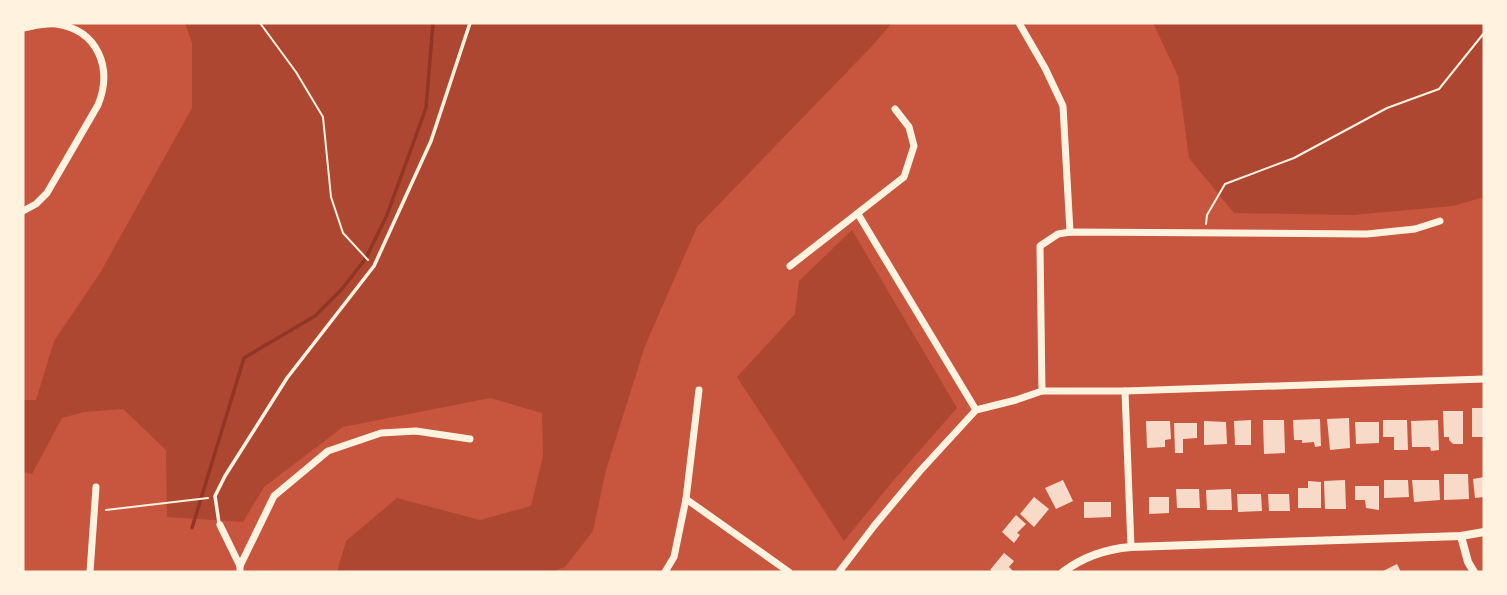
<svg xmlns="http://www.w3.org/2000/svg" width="1507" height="595" viewBox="0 0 1507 595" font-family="'Varela Round',sans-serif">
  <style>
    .green { fill: #ae4732 }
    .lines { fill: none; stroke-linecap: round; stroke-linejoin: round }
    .stream { stroke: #8f3625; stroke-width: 3.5 }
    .building { fill: #f7dbc8 }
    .path { stroke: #fff3e0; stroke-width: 2 }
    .service { stroke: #fff3e0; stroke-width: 3.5 }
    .minor { stroke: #fff3e0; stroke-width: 7 }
    .tertiary { stroke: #fff3e0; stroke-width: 8 }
  </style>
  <rect width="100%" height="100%" fill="#c8553d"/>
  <g class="green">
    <path d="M185 23H892L874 44 697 227 645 346 606 470 593 531 565 567 550 572H337L346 541 397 498 480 520 531 506 543 456 542 413 490 398 343 427 264 487 243 522 167 517 166 450 123 409 84 412 62 418 32 474 23 472V400H36L54 341 100 273 192 108V43Z"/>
    <path d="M1153 23H1484V197L1453 206 1352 215 1234 213 1189 158 1178 76Z"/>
    <path d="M852 230 957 408 893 481 844 541 737 377 795 314 799 281Z"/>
  </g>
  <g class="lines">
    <path class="stream" d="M192 528 244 358 315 316 342 289 366 258 387 215 426 108 433 23"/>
  </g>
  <g class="building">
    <rect x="1472" y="408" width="12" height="29"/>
    <path d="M1443 411H1463V444H1453L1449 440V437H1444Z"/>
    <path d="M1349 418 1350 448 1330 450 1327 419Z"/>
    <path d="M1320 419 1321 446 1315 447 1314 442 1302 443V440H1294L1293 420Z"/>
    <path d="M1251 420V445H1235L1234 421Z"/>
    <path d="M1263 420H1284L1285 453 1264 454Z"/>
    <path d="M1383 420H1407L1408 450H1394V437H1383Z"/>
    <path d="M1438 420 1439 450 1431 451 1430 447H1412L1411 421Z"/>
    <path d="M1146 421H1170L1171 439 1165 440V447L1147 448Z"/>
    <path d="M1204 421 1226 422 1227 444 1204 445Z"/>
    <path d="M1355 422H1379V443L1356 444Z"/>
    <path d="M1174 423H1197V438L1183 439V453H1175Z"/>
    <path d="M1444 474H1468L1469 499 1444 500Z"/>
    <path d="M1484 477V497L1475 498 1473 479Z"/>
    <path d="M1063 480 1073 501 1056 509 1045 488Z"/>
    <path d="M1345 480 1346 509H1325L1324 481Z"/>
    <path d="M1384 480H1408L1409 497 1384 498Z"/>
    <path d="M1412 480H1439L1440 500 1414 502Z"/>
    <path d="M1308 481 1321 482V508H1298V488H1308Z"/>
    <path d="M1355 486H1379V510L1366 508 1365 500H1355Z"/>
    <path d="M1176 489H1199L1200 508H1177Z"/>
    <path d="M1231 489 1232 510H1207L1206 490Z"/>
    <path d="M1237 494H1261L1262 511 1238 512Z"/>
    <path d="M1268 494H1289L1290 511H1269Z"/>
    <path d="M1034 497 1049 509 1034 527 1020 514Z"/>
    <path d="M1149 497H1169V513L1149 514Z"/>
    <path d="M1084 502H1111V517L1084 518Z"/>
    <path d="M1016 515 1026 524 1017 533 1020 535 1014 543 1002 532Z"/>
    <path d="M1004 553 1014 561 1009 567 1014 572H993L990 570Z"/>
    <path d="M1397 564 1401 572H1381Z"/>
  </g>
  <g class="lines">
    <g class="path">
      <path d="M260 23 296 72 323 117 331 197 343 233 368 260"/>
      <path d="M1206 224 1207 215 1225 184 1294 158 1387 108 1439 89 1484 33"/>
      <path d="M106 510 208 498"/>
    </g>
    <path class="service" d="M219 523 215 496 225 476 287 378 374 266 431 141 470 23"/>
    <g class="minor">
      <path d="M1019 23 1045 68 1063 106 1070 232"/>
      <path d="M23 28C34 26 45 23 56 24 98 30 113 68 98 105L47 193 36 204 23 211"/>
      <path d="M858 214 976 410"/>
      <path d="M790 266 904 177 914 146 909 127 895 109"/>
      <path d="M1042 391 1040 246 1058 234 1070 232 1367 234 1415 229 1440 221"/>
      <path d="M1125 391 1131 547"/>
      <path d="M686 499 789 572"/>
      <path d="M220 525 240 566V572"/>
      <path d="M240 566 274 496 328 451 381 433 416 431 470 439"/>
      <path d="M90 572 96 487"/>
      <path d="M665 572 674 557 686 499 699 390"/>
      <path d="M839 572 874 526 920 471 976 410 1016 400 1042 391H1125L1484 379"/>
    </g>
    <g class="tertiary">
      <path d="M1461 536 1468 562 1474 572"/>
      <path d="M1063 572C1083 557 1106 549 1131 547L1461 536 1484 532"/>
    </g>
  </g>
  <rect width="1507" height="595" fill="none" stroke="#fff3e0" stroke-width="49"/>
</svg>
